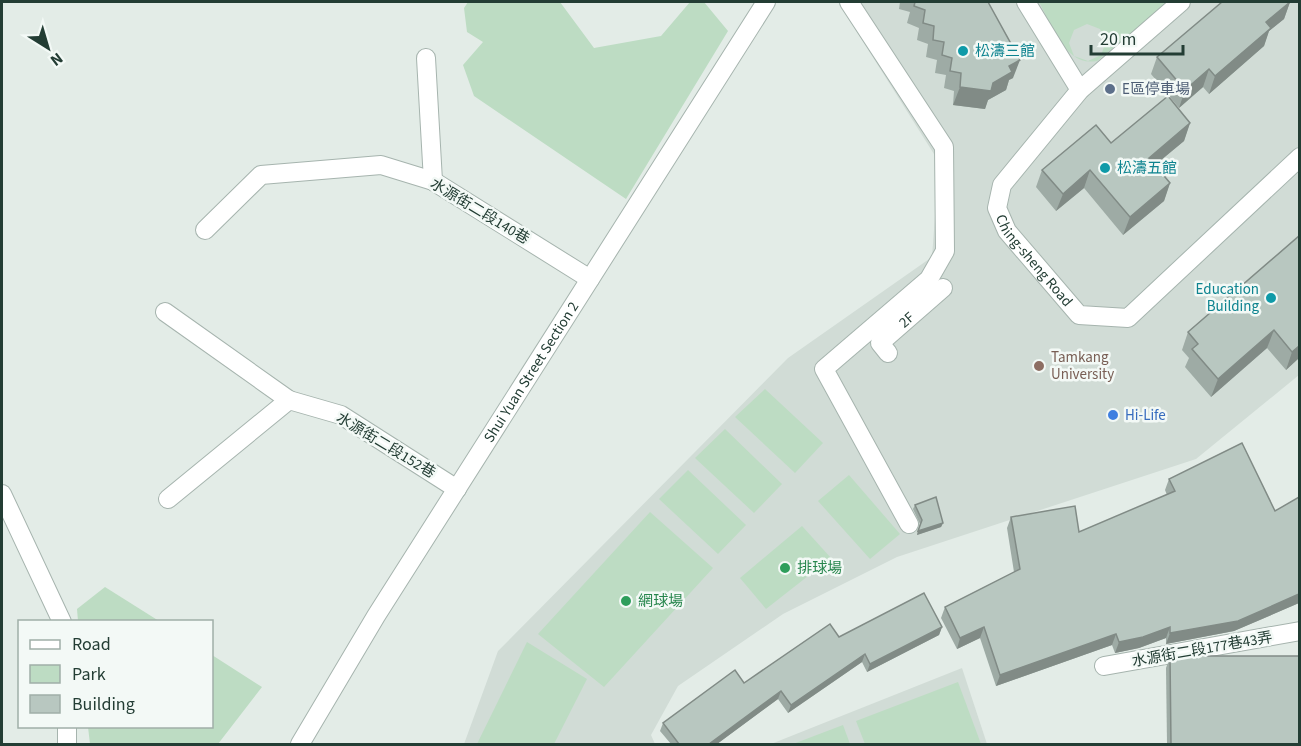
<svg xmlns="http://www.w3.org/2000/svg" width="1301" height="746" viewBox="0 0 1301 746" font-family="'Source Sans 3','Noto Sans TC',sans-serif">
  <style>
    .built { fill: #d1dcd6 }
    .green { fill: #bddcc3; fill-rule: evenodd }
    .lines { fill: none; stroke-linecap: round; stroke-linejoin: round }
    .service-casing { stroke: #a6b4ae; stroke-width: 20 }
    .minor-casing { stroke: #a6b4ae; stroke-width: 20 }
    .service { stroke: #fff; stroke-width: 18 }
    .minor { stroke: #fff; stroke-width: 18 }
    .wall { fill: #9eaba5 }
    .shaded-wall { fill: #818b86 }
    .building { fill: #b8c7c0; stroke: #818b86; stroke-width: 1.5 }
    .culture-dot { fill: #0f9aa8; stroke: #f3f9f6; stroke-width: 2 }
    .service-dot { fill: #5c6f8a; stroke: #f3f9f6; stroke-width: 2 }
    .education-dot { fill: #8d6e63; stroke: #f3f9f6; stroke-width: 2 }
    .shop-dot { fill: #3f7fe0; stroke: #f3f9f6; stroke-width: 2 }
    .leisure-dot { fill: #2e9e5b; stroke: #f3f9f6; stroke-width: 2 }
    .labels { text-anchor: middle; stroke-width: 5; stroke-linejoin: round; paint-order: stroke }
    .culture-label { font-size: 15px; fill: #0d838f; stroke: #f3f9f6; text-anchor: start }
    .service-label { font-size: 15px; fill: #4e5e75; stroke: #f3f9f6; text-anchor: start }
    .street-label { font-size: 15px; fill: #233d34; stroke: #f3f9f6 }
    .education-label { font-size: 15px; fill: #785e54; stroke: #f3f9f6; text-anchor: start }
    .shop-label { font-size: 15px; fill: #366cbe; stroke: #f3f9f6; text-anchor: start }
    .leisure-label { font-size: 15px; fill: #27864d; stroke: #f3f9f6; text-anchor: start }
  </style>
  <rect width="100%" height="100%" fill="#e3ece7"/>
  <g class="built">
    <path d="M838 2H1299V375L1196 459 897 557 783 614 678 686 651 735 655 744H464L498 651 788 358 932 257 939 162Z"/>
    <path d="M962 668 987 744H771Z"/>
  </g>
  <g class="green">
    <path d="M468 2H560L594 48 661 36 690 2H704L728 31 626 199 474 96 463 65 483 42 467 32 464 8Z"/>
    <path d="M1039 2H1169L1097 61C1065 67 1052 25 1039 2ZM1087 24 1100 29 1106 42 1101 55 1088 61 1074 56 1069 43 1074 30Z"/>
    <path d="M765 389 823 443 795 473 735 417Z"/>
    <path d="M725 429 782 484 754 513 695 458Z"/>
    <path d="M688 470 746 525 718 554 659 499Z"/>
    <path d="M849 475 900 534 870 559 818 501Z"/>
    <path d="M650 512 713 568 604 687 538 634Z"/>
    <path d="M802 526 831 558 766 609 740 578Z"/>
    <path d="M105 587 159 621H78L77 609Z"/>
    <path d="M527 642 587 679 554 744H477Z"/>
    <path d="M212 655 262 687 218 744H90L88 727 212 726Z"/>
    <path d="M958 682 981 744H865L856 721Z"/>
    <path d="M843 725 850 744H793Z"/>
  </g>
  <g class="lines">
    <defs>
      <g id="service">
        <path d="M849 2 944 147 945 251 929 279 824 369 909 524"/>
        <path d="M1026 2 1080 90"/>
        <path id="s1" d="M1181 2 1080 90 1002 185 997 208 1007 231 1079 315 1128 318 1300 157"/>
        <path id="s2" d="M888 353 880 343 943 288"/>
      </g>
      <g id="minor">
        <path d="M426 58 433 181"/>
        <path d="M205 230 261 175 381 165 433 181 590 279"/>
        <path d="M165 312 289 400"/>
        <path d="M2 494 62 622"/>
        <path d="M168 499 289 400 341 415 457 489"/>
        <path d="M1104 666 1300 631"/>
        <path d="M67 726V744"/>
        <path id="s3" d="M300 744 376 616 766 2"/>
      </g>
    </defs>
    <use href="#service" class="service-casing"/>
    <use href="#minor" class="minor-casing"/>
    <use href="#service" class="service"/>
    <use href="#minor" class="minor"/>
  </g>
  <g class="wall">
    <path d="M900 2H988L1013 78 1009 80 1006 90 988 100 985 109 953 105 954 91 944 88 946 75 935 73 937 60 926 57 928 44 917 40 919 28 907 23 910 12 899 9Z"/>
    <path d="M1290 2 1284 19 1269 31 1264 46 1209 94 1203 87 1179 108 1151 74 1157 57Z"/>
    <path d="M1190 123 1184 141 1155 165 1170 183 1164 201 1123 235 1084 188 1056 211 1036 187 1042 170Z"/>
    <path d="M1299 236V358L1286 370 1267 348 1211 397 1185 367 1189 358 1182 350 1188 332Z"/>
    <path d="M1169 479 1275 511 1299 497V603L1234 631 1166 644V638L1139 648 1115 653 1112 645 996 686 980 638 957 649 941 618 945 607 1014 572 1007 528 1011 517 1079 532 1167 495 1165 490Z"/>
    <path d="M915 505 943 523 941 527 917 535 920 524 913 509Z"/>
    <path d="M942 627 939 635 867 672 862 662 788 713 778 699 717 744H671L660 731 663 723 839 637Z"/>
    <path d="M1170 656 1299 744H1167L1166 668Z"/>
  </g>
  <g class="shaded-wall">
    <path d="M1290 2 1284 19 1269 31 1264 46 1209 94 1215 76 1266 22Z"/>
    <path d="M1020 60 1013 78 1009 80 1006 90 988 100 985 109 953 105 960 87 993 83 1009 66Z"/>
    <path d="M1209 69 1203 87 1179 108 1185 90Z"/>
    <path d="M1190 123 1184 141 1143 175 1149 158Z"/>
    <path d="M1090 170 1084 188 1056 211 1063 194Z"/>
    <path d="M1170 183 1164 201 1123 235 1130 217Z"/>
    <path d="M1274 330 1267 348 1211 397 1218 379Z"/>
    <path d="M1299 346V358L1286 370 1292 352Z"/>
    <path d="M943 523 941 527 917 535 918 531Z"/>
    <path d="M1299 594V603L1234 631 1166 644 1170 633Z"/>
    <path d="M942 627 939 635 867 672 870 664Z"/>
    <path d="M984 627 980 638 957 649 960 638Z"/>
    <path d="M1170 627 1166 638 1139 648 1115 653 1119 642Z"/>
    <path d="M1116 634 1112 645 996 686 1000 675Z"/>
    <path d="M865 654 862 662 788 713 791 705Z"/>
    <path d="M781 691 778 699 717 744H709Z"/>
  </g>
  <g class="building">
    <path d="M915 2H988L1020 60 1009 66 1012 72 993 83 991 91 960 87 961 73 950 71 952 58 942 55 944 42 933 40 934 26 923 23 925 10 914 6Z"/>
    <path d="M1222 2H1290L1266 22 1271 28 1215 76 1209 69 1185 90 1157 57Z"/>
    <path d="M1168 96 1190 123 1149 158 1170 183 1130 217 1090 170 1063 194 1042 170 1096 125 1111 143Z"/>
    <path d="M1299 236V346L1292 352 1274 330 1218 379 1192 349 1198 344 1188 332Z"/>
    <path d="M1242 443 1275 511 1299 497V594L1238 621 1170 633V627L1143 637 1119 642 1116 634 1000 675 984 627 960 638 945 607 1020 569 1011 517 1075 506 1079 532 1175 491 1169 479Z"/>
    <path d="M936 497 943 523 918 531 922 520 915 505Z"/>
    <path d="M924 593 942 627 870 664 865 654 791 705 781 691 709 744H679L663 723 735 670 744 683 830 624 839 637Z"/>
    <path d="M1170 656H1299V744H1171Z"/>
  </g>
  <g class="culture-dot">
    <circle cx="963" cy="51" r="6"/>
    <circle cx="1105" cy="168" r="6"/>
    <circle cx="1271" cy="298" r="6"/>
  </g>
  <circle class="service-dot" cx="1110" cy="89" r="6"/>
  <circle class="education-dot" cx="1039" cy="366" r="6"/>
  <circle class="shop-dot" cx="1113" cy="415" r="6"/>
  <g class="leisure-dot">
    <circle cx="785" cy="568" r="6"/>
    <circle cx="626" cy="601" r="6"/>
  </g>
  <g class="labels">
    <g class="culture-label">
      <text x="975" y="56">松濤三館</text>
      <text x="1117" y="173">松濤五館</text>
      <text x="1259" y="294" text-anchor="end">Education<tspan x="1259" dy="17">Building</tspan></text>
    </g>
    <g class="service-label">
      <text x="1122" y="94">E區停車場</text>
    </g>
    <g class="street-label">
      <text transform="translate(480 211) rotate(31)" y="5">水源街二段140巷</text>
      <text dy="5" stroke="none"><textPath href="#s1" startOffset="345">Ching-sheng Road</textPath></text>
      <text dy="5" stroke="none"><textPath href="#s2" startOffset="48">2F</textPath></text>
      <text dy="5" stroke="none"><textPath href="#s3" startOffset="438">Shui Yuan Street Section 2</textPath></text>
      <text transform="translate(386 445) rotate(31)" y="5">水源街二段152巷</text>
      <text transform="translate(1202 649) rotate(-10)" y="5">水源街二段177巷43弄</text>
    </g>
    <g class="education-label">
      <text x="1051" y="362">Tamkang<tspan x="1051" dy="17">University</tspan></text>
    </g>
    <g class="shop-label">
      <text x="1125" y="420">Hi-Life</text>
    </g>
    <g class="leisure-label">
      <text x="797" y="573">排球場</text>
      <text x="638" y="606">網球場</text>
    </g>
  </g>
  <rect width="1301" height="746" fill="none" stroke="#233d34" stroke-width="6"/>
  <rect x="18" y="620" width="195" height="108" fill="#f3f9f6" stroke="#a0aea8" stroke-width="1.5"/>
  <rect x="30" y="640" width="30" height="9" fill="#ffffff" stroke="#a0aea8" stroke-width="1.5"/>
  <text x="72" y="650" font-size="18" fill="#233d34">Road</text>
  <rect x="30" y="665" width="30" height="18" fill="#bddcc3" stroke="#a0aea8" stroke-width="1.5"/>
  <text x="72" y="680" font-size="18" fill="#233d34">Park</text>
  <rect x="30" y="695" width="30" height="18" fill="#b8c7c0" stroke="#a0aea8" stroke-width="1.5"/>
  <text x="72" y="710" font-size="18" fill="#233d34">Building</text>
  <g transform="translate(48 48) rotate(143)" stroke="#f3f9f6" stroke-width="4.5" paint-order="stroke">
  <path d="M0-4.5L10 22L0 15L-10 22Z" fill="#233d34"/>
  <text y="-9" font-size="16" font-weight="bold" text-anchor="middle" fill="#233d34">N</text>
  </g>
  <path d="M1091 45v9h92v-9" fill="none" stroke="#233d34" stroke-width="3"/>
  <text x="1100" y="45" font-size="18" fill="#233d34" stroke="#f3f9f6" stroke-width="4.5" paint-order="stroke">20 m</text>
</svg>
